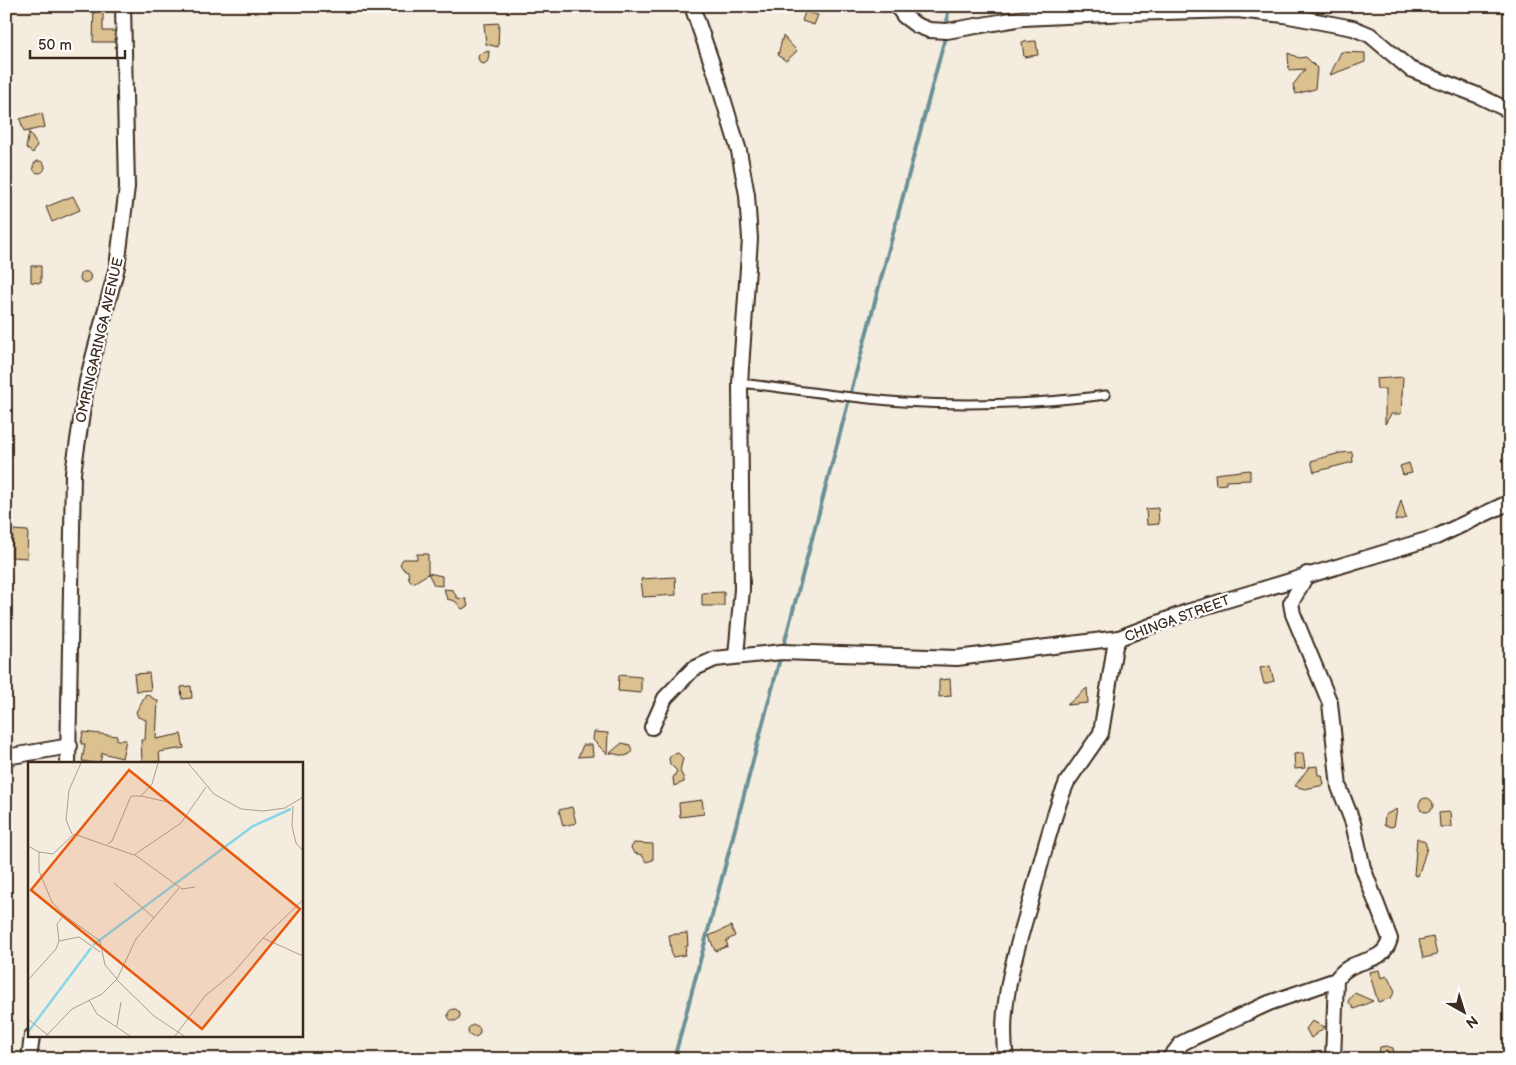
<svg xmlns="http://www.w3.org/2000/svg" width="1516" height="1065" viewBox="0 0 1516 1065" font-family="'Balsamiq Sans',sans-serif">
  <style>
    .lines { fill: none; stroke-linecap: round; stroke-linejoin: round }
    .stream { stroke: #6a9197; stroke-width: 4 }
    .building { fill: #dbc090; stroke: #3b2a1e }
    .lane-casing { stroke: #3b2a1e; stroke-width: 11 }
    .street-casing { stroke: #3b2a1e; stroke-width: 18 }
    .lane { stroke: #fff; stroke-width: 7 }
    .street { stroke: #fff; stroke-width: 14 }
    .labels { text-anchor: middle; stroke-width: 4.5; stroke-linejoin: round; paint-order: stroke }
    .street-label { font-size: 14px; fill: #3b2a1e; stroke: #fff }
    .inset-river { fill: none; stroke: #89d5e8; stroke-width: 2.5 }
    .inset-road { fill: none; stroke: #aa9e91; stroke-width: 1 }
    .view { fill: #e8590c; fill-opacity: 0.15; stroke: #e8590c; stroke-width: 2.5 }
    .inset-edge { fill: none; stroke: #3b2a1e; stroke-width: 2.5 }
  </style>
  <rect width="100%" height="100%" fill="#f4ecde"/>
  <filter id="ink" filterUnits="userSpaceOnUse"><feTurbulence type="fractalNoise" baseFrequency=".02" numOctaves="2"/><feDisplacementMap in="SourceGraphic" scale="10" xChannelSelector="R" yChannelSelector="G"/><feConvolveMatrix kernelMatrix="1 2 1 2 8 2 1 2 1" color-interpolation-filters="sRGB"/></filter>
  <g filter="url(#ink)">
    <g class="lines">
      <g class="stream">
        <path d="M947 27 948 6"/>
        <path d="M783 648 946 34"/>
        <path d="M674 1059 781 655"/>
      </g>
    </g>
    <g class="building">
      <path d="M94 6H103V31H115V42H93Z"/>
      <path d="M805 12 818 15 814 25 802 21Z"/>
      <path d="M499 23 498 47 486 44 484 24Z"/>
      <path d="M783 36 797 51 786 61 778 55Z"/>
      <path d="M1036 41 1038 55 1024 57 1022 42Z"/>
      <path d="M489 51 488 61 484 64 480 63 478 58 479 54Z"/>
      <path d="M1341 52 1365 53V62L1330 75Z"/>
      <path d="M1288 53 1299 58 1306 57 1317 68 1315 89 1296 94 1293 85 1305 69 1289 70Z"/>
      <path d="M42 113 45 127 24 132 20 119Z"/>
      <path d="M29 132 37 145 33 153 26 148Z"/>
      <circle cx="39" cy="167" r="6"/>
      <path d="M73 196 80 210 52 222 46 207Z"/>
      <path d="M31 266H41V283L31 282Z"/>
      <circle cx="85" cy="277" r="5.5"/>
      <path d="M1403 377 1401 414H1391L1385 424V389H1377L1376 379Z"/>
      <path d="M1352 452 1353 462 1314 472 1311 461 1340 453Z"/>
      <path d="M1409 463 1412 473 1403 475 1400 466Z"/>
      <path d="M1250 470V480L1226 481V484L1216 485 1215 474Z"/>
      <path d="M1401 500 1406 518 1395 521Z"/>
      <path d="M1158 508 1159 524 1147 525 1146 509Z"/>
      <path d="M13 530 28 531 27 558 12 557Z"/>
      <path d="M417 554H428V574L413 583 409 579 408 571 403 569 400 564 403 559H417Z"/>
      <path d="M428 573 442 576V586L434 585Z"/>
      <path d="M675 577 676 595 643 597 641 579Z"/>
      <path d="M444 589 453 590 457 598 466 599 468 606 462 609 455 601 447 599Z"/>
      <path d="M724 592V606H702V593Z"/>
      <path d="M1270 666 1274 681 1264 684 1260 668Z"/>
      <path d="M149 673 151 690 136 691 134 674Z"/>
      <path d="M619 675 641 677V693L618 691Z"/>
      <path d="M950 679 951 696 939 697V680Z"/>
      <path d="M191 686 192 698 182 699 181 687Z"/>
      <path d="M1087 688 1088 703 1067 705Z"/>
      <path d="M146 694 158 701 156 739 181 734 184 748 159 752 160 762H142L141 740H145L146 720 138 717 136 712Z"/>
      <path d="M83 732 117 736V740H126L122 758 102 753 100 764 82 761 85 744H81Z"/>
      <path d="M594 732 608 733 607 754 593 740Z"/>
      <path d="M622 743 630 745 632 751 630 754 625 756 610 753Z"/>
      <path d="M583 745H592L593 756 578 757Z"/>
      <path d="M678 753 683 758 680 771 684 779V782L674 786 673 778 677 771 670 764 669 759 671 755Z"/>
      <path d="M1303 753 1305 768 1295 769 1294 754Z"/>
      <path d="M1317 766 1318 775H1322L1324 785 1305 789 1295 786 1309 767Z"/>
      <circle cx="1426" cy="805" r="7"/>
      <path d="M702 800 704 814 680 817 679 803Z"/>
      <path d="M572 807 576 823 563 826 559 810Z"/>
      <path d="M1397 809 1394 826 1391 827 1384 825 1385 815Z"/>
      <path d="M1450 812 1451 827H1440L1439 813Z"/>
      <path d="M1417 838 1425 842 1427 848 1418 876 1414 875Z"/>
      <path d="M634 843 653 844V860L646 862 642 855 634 853 631 848Z"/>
      <path d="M731 926 735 936 726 941 728 946 715 951 709 936Z"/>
      <path d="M687 933 688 946H686L685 955 672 957 669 935Z"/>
      <path d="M1433 937 1437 955 1423 958 1419 940Z"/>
      <path d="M1379 970 1381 978 1387 976 1395 991 1391 998 1378 1002 1369 972Z"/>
      <path d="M1354 993 1357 994 1373 1001 1354 1009 1348 1001Z"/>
      <circle cx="454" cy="1015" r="6"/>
      <path d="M1312 1021 1325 1027 1311 1038 1306 1029Z"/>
      <circle cx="474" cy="1031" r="6"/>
      <path d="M1386 1046 1393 1048 1395 1059H1378L1380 1047Z"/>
    </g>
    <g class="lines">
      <defs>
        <path id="lane" d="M740 383C793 389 848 398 902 402 970 406 1038 404 1106 395"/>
        <g id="street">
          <path d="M692 6 715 72 739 151 747 195 750 239 740 383 742 589 736 656"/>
          <path d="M897 6 904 16 916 25 929 30 947 31 1023 18 1129 13 1237 10 1284 15 1353 28 1370 35 1410 69 1477 95 1510 111"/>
          <path d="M1307 574 1291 603 1293 614 1330 703 1339 787 1353 823 1363 868 1390 939C1382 968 1353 954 1336 980L1333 1059"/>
          <path d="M652 727 665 698 693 669 715 659 782 652 957 658 1119 638"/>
          <path d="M6 757 70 746"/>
          <path d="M68 764 73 473 87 381 117 267 127 187 123 6"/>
          <path d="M29 1059 32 1036"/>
          <path d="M1006 1059C998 1005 1016 951 1031 900 1040 865 1049 831 1061 797L1067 782 1101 733 1115 646 1119 638 1187 612 1436 537 1510 502"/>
          <path d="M1169 1059 1182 1043 1190 1039 1269 1003 1336 980"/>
        </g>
      </defs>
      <use href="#lane" class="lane-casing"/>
      <use href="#street" class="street-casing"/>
      <use href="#lane" class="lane"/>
      <use href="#street" class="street"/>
    </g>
  </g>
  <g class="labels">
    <g class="street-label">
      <text transform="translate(99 340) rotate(-77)" y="5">OMRINGARINGA AVENUE</text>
      <text transform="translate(1177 618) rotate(-20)" y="5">CHINGA STREET</text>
    </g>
  </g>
  <g transform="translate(28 762)">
    <rect width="275" height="275" fill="#f4ecde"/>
    <path class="inset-river" d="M65 183 225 64 263 47M0 270 63 186"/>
    <path class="inset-road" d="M160 1 186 32 213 47 235 49 257 46 275 35M113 34 140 40M265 44 264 64 268 81 275 89M44 72 38 58 41 28 53 1M80 82 84 79 103 34H113L124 22 130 1M0 84 11 90V109L24 140 36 153 72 179 77 203 89 217 74 232 44 247 18 274M11 90 25 92 46 72 106 93 153 61 178 25M107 93 154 127 167 125M86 121 126 156M235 176 275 194M31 179 51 175 72 190M89 217 108 177 151 126M0 218 28 187 31 179 29 162 36 153M89 218 126 254 156 274M61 238 69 252 102 274M0 257 21 274M89 264 93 240M147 274 177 234 205 211 235 176 275 138"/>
    <path class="view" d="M101 8 272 147 174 267 3 128Z"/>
    <rect width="275" height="275" class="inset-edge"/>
  </g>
  <rect width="1516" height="1065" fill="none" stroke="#fff" stroke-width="25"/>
  <rect x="12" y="12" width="1491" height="1040" fill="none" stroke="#3b2a1e" stroke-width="2" filter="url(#ink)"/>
  <g transform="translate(1464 1012) rotate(141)" stroke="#ffffff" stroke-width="4" paint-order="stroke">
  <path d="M0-4L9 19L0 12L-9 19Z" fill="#3b2a1e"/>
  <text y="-8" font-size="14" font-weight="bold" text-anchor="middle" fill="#3b2a1e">N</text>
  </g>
  <path d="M30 50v8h95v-8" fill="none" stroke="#3b2a1e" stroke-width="2.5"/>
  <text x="38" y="50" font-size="15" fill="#3b2a1e" stroke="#ffffff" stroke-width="4" paint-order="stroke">50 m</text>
</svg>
